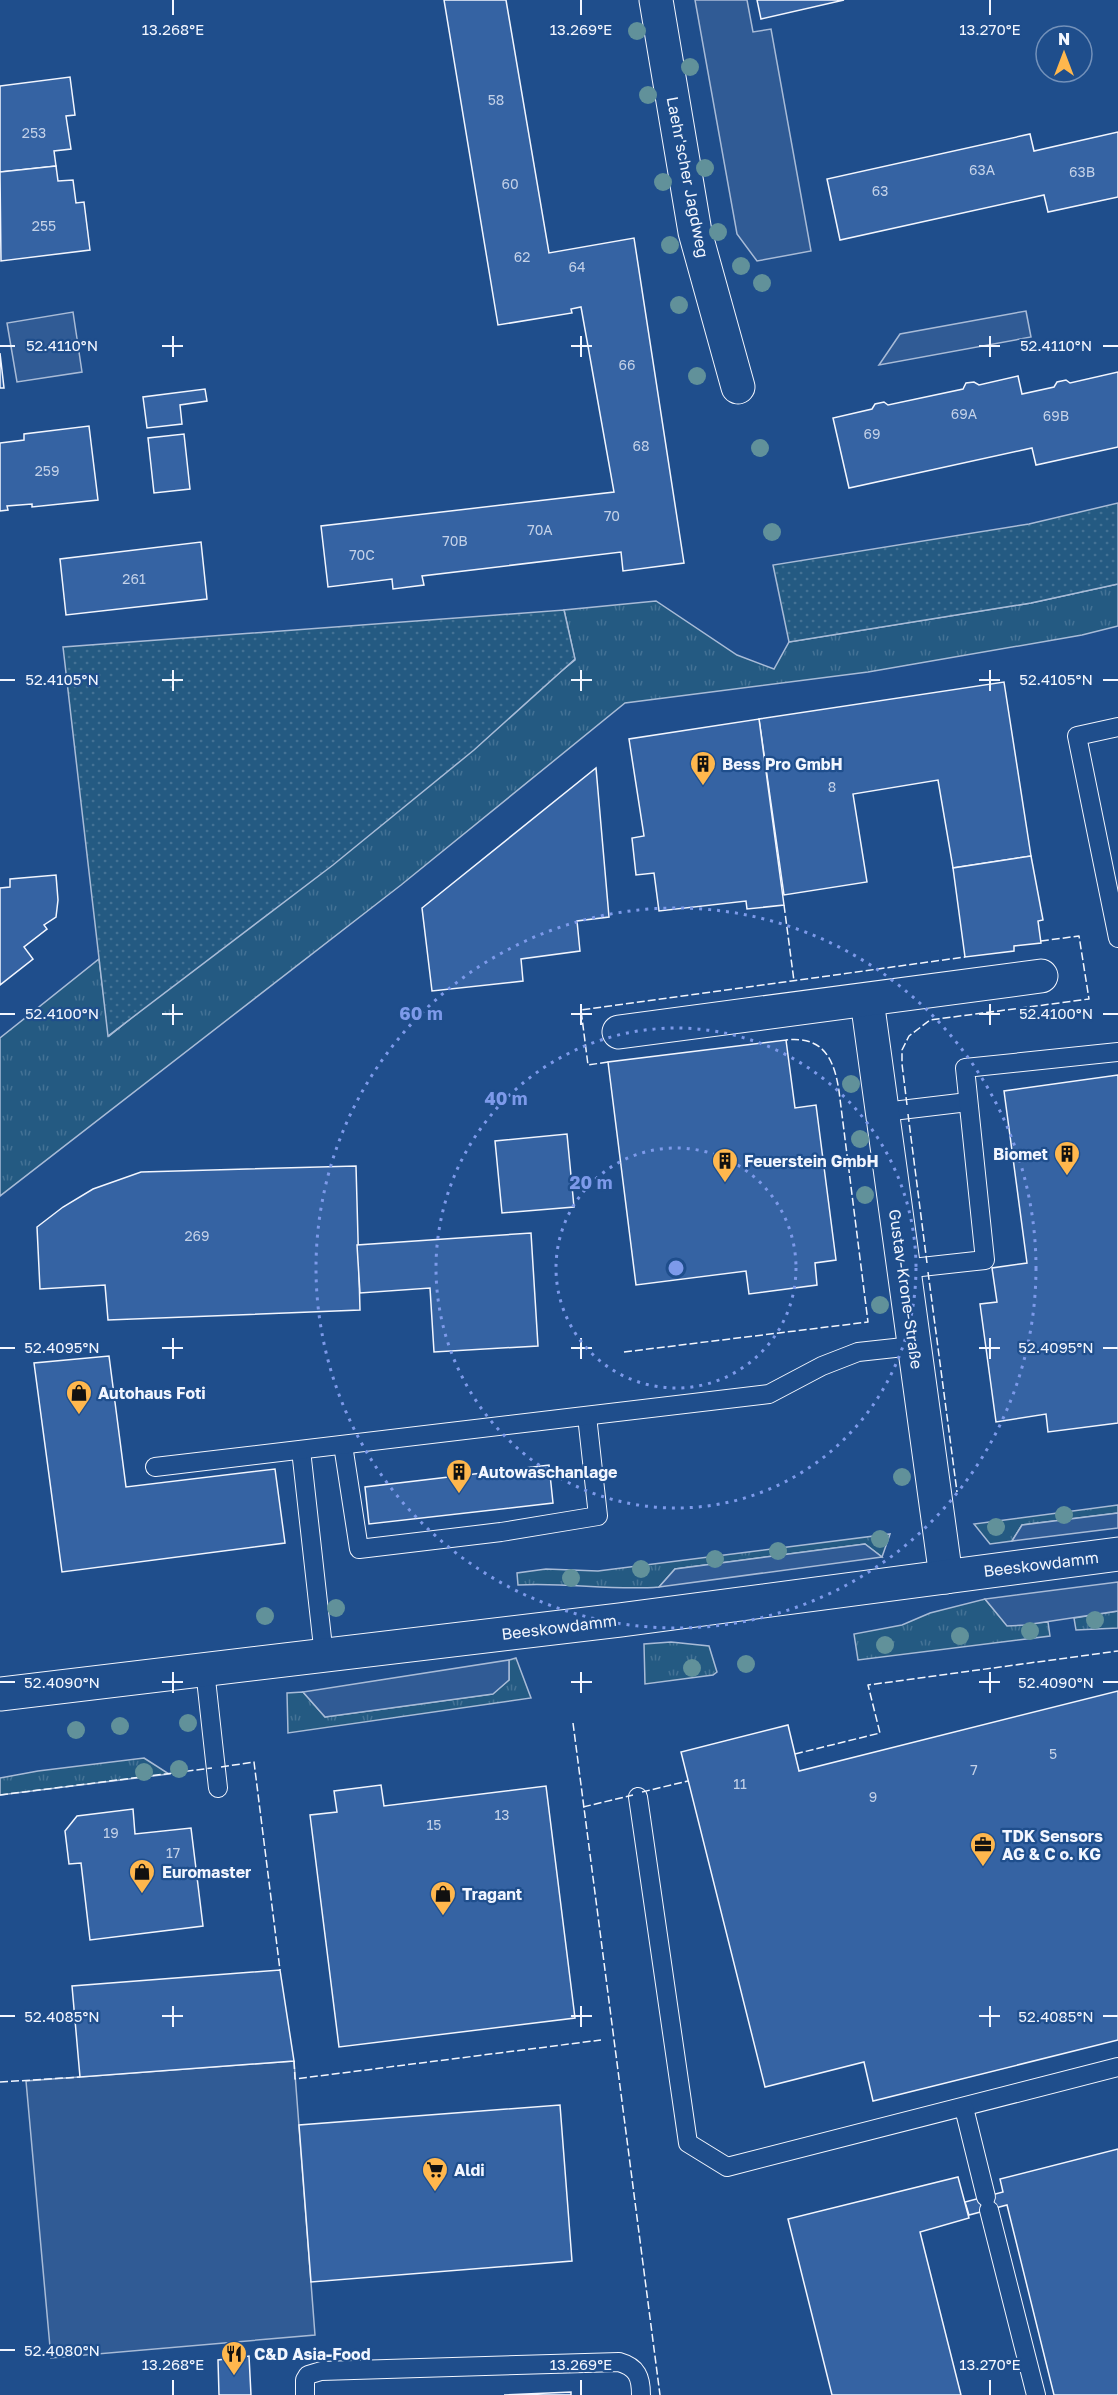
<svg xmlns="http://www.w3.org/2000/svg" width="1118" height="2395" viewBox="0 0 1118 2395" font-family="'Golos Text',sans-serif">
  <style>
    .grass { fill: url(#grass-tufts); stroke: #a8bbd7; stroke-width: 1.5 }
    .park { fill: url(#park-dots); stroke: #a8bbd7; stroke-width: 1.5 }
    .parking { fill: #305b95; stroke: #a8bbd7; stroke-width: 1.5 }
    .building { fill: #3563a3; stroke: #f2f6ff; stroke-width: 1.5 }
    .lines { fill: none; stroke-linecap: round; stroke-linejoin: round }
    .lane-casing { stroke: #f2f6ff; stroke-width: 20 }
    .street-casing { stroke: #f2f6ff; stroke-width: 35 }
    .secondary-casing { stroke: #f2f6ff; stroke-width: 35 }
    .lane { stroke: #1f4e8c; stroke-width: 18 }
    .street { stroke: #1f4e8c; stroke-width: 33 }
    .secondary { stroke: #1f4e8c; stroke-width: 33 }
    .fence { stroke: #f2f6ff; stroke-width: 1.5; stroke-dasharray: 8 3; stroke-linecap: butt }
    .tree { fill: #61919a }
    .ticks { fill: none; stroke: #f2f6ff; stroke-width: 2 }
    .ring { fill: none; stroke: #7d9aea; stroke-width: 3; stroke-dasharray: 3 6 }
    .labels { text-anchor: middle; stroke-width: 4.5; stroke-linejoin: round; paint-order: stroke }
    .number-label { font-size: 14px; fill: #c3d1e8 }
    .street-label { font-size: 16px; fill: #f2f6ff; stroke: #1f4e8c }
    .poi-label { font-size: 16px; font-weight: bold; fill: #f2f6ff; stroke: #1f4e8c; text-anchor: start }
    .ticks-label { font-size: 15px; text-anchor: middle; fill: #f2f6ff; stroke: #1f4e8c; stroke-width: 4.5; stroke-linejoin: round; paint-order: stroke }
    .centre { fill: #7d9aea; stroke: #1f4e8c; stroke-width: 3 }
    .ring-label { font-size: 18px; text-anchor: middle; font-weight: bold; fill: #7d9aea; stroke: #1f4e8c; stroke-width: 4.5; stroke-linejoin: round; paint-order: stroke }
  </style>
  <defs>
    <pattern id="grass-tufts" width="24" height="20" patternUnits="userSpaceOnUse" patternTransform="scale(1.5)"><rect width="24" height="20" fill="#245a82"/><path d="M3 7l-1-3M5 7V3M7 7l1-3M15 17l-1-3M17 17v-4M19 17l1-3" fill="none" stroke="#447295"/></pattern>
    <pattern id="park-dots" width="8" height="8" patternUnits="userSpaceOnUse" patternTransform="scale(1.5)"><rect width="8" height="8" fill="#245a82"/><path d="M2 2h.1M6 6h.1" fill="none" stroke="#447295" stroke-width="1.8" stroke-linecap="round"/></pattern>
  </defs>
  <rect width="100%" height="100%" fill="#1f4e8c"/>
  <g class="grass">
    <path d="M1118 584V626L1082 635 868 672 625 703 401 885 0 1196V1038L99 959 109 1036 575 660 564 610 656 601 737 655 774 669 789 642 1031 603Z"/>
    <path d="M1118 1505V1513L1022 1525 1012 1541 990 1544 974 1524Z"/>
    <path d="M890 1534 882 1557 865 1544 675 1569 659 1587C612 1591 566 1582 518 1585L517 1573 546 1569 598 1571Z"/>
    <path d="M985 1599 1007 1625 1048 1622 1050 1636 858 1660 854 1634 902 1625 930 1613Z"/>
    <path d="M1118 1611V1628L1076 1630 1074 1618Z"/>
    <path d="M671 1642 709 1646 717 1672 713 1675 645 1684 644 1644Z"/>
    <path d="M516 1658 531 1698 288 1733 287 1693 303 1692 325 1717 492 1694 509 1680V1660Z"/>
    <path d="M144 1758 169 1774 0 1795V1778L38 1771Z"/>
  </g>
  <g class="park">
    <path d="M1118 503V584L1031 603 789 642 773 565 1029 524Z"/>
    <path d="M564 610 575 659 474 750 333 865 108 1036 63 647Z"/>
  </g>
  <g class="parking">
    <path d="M695 0H747L753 32 771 29 811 251 757 261 737 234Z"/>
    <path d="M1026 311 1031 337 879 365 900 334Z"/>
    <path d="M73 312 82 372 17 382 7 323Z"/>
    <path d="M1118 1513V1528L1012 1541 1022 1525Z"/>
    <path d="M865 1544 882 1557 659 1587 675 1569Z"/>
    <path d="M1118 1582V1611L1025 1625 1007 1626 985 1599Z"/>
    <path d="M509 1660V1680L493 1694 325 1717 303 1692Z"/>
    <path d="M294 2061 315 2335 51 2358 26 2081Z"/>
  </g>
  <g class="building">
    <path d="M444 0H506L549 253 634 238 684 563 623 571 621 552 422 576 424 585 393 589 392 579 328 587 321 526 614 492 581 307 571 309 572 313 498 325Z"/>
    <path d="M757 0H844L761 19Z"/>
    <path d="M70 77 75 115 66 116 71 149 54 151 56 166 0 172V86Z"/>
    <path d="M1118 132V197L1048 212 1044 195 840 240 827 179 1030 134 1034 151Z"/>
    <path d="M56 166 58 181 73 180 76 203 84 202 90 250 1 261 0 172Z"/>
    <path d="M0 353 4 388H0Z"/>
    <path d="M1118 372V447L1036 465 1032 448 849 488 833 418 872 409 875 404 884 402 888 405 963 389 966 383 974 382 979 385 1018 376 1022 394 1054 387 1057 382 1066 380 1070 383Z"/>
    <path d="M205 389 207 401 180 405 182 424 147 428 143 397Z"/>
    <path d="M89 426 98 500 32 507V504L7 506 8 510 0 511V443L24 440V434Z"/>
    <path d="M184 434 190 489 154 493 148 438Z"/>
    <path d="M201 542 207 599 66 615 60 559Z"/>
    <path d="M1004 682 1031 856 953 868 938 780 853 794 867 882 784 895 759 719Z"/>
    <path d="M759 719 784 905 747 909 746 901 659 911 654 873 636 875 632 838 644 836 629 739Z"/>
    <path d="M596 768 609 917 577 921 580 951 521 959 523 981 432 991 422 908Z"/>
    <path d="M1031 856 1043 920 1038 921 1041 943 1014 946V951L965 957 953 868Z"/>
    <path d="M56 875 58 900 56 917 44 925 47 929 24 947 33 959 0 985V888L10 887V879Z"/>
    <path d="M786 1040 795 1108 816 1105 836 1260 815 1263 817 1285 749 1294 746 1271 636 1285 608 1062Z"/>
    <path d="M1118 1075V1423L1048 1432 1046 1414 996 1422 980 1304 997 1302 992 1268 1027 1263 1004 1091Z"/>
    <path d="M567 1134 574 1207 502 1213 495 1141Z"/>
    <path d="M356 1166 360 1310 108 1320 105 1285 40 1289 37 1227 63 1207 93 1189 141 1172Z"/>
    <path d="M531 1233 538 1346 434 1352 430 1288 360 1293 357 1245Z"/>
    <path d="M109 1356 126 1487 275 1469 285 1543 62 1572 34 1363Z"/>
    <path d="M549 1465 553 1503 369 1524 365 1487Z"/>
    <path d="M1118 1691V2040L873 2101 864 2062 765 2087 681 1752 788 1725 799 1771Z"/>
    <path d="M381 1785 384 1806 546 1786 575 2018 339 2047 310 1815 337 1812 334 1791Z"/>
    <path d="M133 1809 135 1834 191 1828 203 1926 90 1940 81 1863 69 1864 65 1831 77 1816Z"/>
    <path d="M280 1970 294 2061 80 2077 72 1986Z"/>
    <path d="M560 2105 572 2261 311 2282 299 2125Z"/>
    <path d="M1118 2149V2395H1054L1007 2205 969 2215 965 2202 1003 2192 1000 2179Z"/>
    <path d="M958 2177 969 2218 920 2232 961 2395H832L788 2219Z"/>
    <path d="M249 2356 251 2395H219L218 2360Z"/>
    <path d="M571 2392V2395H504Z"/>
  </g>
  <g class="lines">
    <defs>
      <g id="lane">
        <path d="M1118 727 1077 736 1118 938"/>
        <path d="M884 1112 968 1102"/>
        <path d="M903 1269 985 1260 965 1068 1118 1052"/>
        <path d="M343 1445 359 1549 501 1532 598 1516 587 1416"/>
        <path d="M301 1450 324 1656"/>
        <path d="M155 1467 769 1394 822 1366 858 1352 913 1346"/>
        <path d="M205 1670 218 1788"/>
        <path d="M638 1797 688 2143 727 2167 1118 2067"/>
        <path d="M964 2108 986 2197"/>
        <path d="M989 2210 1036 2395"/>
        <path d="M305 2395V2380L308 2375 321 2371 619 2362C637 2367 641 2377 641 2395"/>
      </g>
      <g id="street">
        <path d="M656 0 695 232 738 387"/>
        <path d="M867 1000 946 1577"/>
        <path d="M619 1032 1041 976"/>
      </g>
      <path id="secondary" d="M0 1694 620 1620 1118 1554"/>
    </defs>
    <use href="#lane" class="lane-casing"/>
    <use href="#street" class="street-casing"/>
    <use href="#secondary" class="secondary-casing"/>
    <use href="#lane" class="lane"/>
    <use href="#street" class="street"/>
    <use href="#secondary" class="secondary"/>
    <g class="fence">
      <path d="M784 905 794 981"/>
      <path d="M608 1062 588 1065 581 1010 965 957"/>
      <path d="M907 1105 902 1064V1050L909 1036 930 1020 1089 999 1079 936 1041 941"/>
      <path d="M908 1114 927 1263"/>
      <path d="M928 1272 957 1492"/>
      <path d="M624 1352 868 1322 839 1091C834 1058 823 1036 786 1040"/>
      <path d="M573 1723 660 2395"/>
      <path d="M795 1754 880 1733 868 1685 1118 1651"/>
      <path d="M221 1767 254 1762 280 1970"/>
      <path d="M642 1792 688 1781"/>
      <path d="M0 1795 212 1768"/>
      <path d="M583 1807 633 1795"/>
      <path d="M294 2061 295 2079 601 2040"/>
      <path d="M0 2082 80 2077"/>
    </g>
  </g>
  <g class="tree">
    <circle cx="637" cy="31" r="9"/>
    <circle cx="690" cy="67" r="9"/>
    <circle cx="648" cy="95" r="9"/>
    <circle cx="705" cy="168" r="9"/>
    <circle cx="663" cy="182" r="9"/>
    <circle cx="718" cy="232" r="9"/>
    <circle cx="670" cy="245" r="9"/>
    <circle cx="741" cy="266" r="9"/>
    <circle cx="762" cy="283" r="9"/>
    <circle cx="679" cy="305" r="9"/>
    <circle cx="697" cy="376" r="9"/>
    <circle cx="760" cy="448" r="9"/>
    <circle cx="772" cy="532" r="9"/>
    <circle cx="851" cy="1084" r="9"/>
    <circle cx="860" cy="1139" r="9"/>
    <circle cx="865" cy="1195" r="9"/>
    <circle cx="880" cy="1305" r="9"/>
    <circle cx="902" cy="1477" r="9"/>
    <circle cx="1064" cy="1515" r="9"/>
    <circle cx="996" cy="1527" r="9"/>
    <circle cx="880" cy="1539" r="9"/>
    <circle cx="778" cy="1551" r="9"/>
    <circle cx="715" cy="1559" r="9"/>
    <circle cx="641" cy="1569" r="9"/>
    <circle cx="571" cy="1578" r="9"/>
    <circle cx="336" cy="1608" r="9"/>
    <circle cx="265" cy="1616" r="9"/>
    <circle cx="1095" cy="1620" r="9"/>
    <circle cx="1030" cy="1631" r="9"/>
    <circle cx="960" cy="1636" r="9"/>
    <circle cx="885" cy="1645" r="9"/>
    <circle cx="746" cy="1664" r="9"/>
    <circle cx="692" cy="1668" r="9"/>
    <circle cx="188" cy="1723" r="9"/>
    <circle cx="120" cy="1726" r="9"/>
    <circle cx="76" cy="1730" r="9"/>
    <circle cx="179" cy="1769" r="9"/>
    <circle cx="144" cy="1772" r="9"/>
  </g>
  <path class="ticks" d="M173 0V15M581 0V15M990 0V15M173 336V357M581 336V357M990 336V357M0 346H15M162 346H183M571 346H592M979 346H1000M1103 346H1118M173 670V691M581 670V691M990 670V691M0 680H15M162 680H183M571 680H592M979 680H1000M1103 680H1118M173 1004V1025M581 1004V1025M990 1004V1025M0 1014H15M162 1014H183M571 1014H592M979 1014H1000M1103 1014H1118M173 1338V1359M581 1338V1359M990 1338V1359M0 1348H15M162 1348H183M571 1348H592M979 1348H1000M1103 1348H1118M173 1672V1693M581 1672V1693M990 1672V1693M0 1682H15M162 1682H183M571 1682H592M979 1682H1000M1103 1682H1118M173 2006V2027M581 2006V2027M990 2006V2027M0 2016H15M162 2016H183M571 2016H592M979 2016H1000M1103 2016H1118M0 2350H15M173 2380V2395M581 2380V2395M990 2380V2395"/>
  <g class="ring">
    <circle cx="676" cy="1268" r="120"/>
    <circle cx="676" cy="1268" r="240"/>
    <circle cx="676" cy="1268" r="360"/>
  </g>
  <defs>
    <symbol id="building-pin" viewBox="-11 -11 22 30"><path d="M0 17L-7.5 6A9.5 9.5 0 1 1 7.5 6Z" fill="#ffb74d" stroke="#1f4e8c"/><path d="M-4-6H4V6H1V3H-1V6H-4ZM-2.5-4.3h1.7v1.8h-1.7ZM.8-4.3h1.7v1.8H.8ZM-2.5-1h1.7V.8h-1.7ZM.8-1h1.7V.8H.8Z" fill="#111"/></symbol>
    <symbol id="shop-pin" viewBox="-11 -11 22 30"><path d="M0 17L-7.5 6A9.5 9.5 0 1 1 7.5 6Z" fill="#ffb74d" stroke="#1f4e8c"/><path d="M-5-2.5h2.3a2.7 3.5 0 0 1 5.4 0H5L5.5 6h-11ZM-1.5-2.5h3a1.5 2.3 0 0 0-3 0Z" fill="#111"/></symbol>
    <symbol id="office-pin" viewBox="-11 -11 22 30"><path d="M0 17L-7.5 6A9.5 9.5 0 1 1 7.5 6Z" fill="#ffb74d" stroke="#1f4e8c"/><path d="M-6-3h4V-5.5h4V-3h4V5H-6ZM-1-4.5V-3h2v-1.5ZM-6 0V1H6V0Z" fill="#111"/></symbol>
    <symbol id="supermarket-pin" viewBox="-11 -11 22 30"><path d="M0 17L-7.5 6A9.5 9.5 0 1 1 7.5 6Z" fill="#ffb74d" stroke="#1f4e8c"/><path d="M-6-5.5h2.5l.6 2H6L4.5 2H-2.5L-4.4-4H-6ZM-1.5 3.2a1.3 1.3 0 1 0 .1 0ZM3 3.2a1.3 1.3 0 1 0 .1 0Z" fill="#111"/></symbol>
    <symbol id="restaurant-pin" viewBox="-11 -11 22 30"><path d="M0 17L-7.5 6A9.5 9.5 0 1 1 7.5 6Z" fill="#ffb74d" stroke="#1f4e8c"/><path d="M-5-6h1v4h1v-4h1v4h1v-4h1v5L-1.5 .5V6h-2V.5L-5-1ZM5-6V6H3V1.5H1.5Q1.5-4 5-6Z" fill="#111"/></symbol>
  </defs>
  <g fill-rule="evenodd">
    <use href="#building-pin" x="688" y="749" width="30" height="40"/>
    <use href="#building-pin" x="1052" y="1139" width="30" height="40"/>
    <use href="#building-pin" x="710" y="1146" width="30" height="40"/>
    <use href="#shop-pin" x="64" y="1378" width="30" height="40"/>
    <use href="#building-pin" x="444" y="1457" width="30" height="40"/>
    <use href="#office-pin" x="968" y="1830" width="30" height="40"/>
    <use href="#shop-pin" x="127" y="1857" width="30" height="40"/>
    <use href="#shop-pin" x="428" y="1879" width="30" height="40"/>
    <use href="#supermarket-pin" x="420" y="2155" width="30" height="40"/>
    <use href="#restaurant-pin" x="219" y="2339" width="30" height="40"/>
  </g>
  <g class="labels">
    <g class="number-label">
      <text x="496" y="105">58</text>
      <text x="34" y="138">253</text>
      <text x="982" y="175">63A</text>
      <text x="1082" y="177">63B</text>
      <text x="510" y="189">60</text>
      <text x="880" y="196">63</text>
      <text x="44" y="231">255</text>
      <text x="522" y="262">62</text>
      <text x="577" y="272">64</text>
      <text x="627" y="370">66</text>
      <text x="964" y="419">69A</text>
      <text x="1056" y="421">69B</text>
      <text x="872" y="439">69</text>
      <text x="641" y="451">68</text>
      <text x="47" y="476">259</text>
      <text x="612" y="521">70</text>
      <text x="540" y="535">70A</text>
      <text x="455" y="546">70B</text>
      <text x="362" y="560">70C</text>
      <text x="134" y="584">261</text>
      <text x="832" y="792">8</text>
      <text x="197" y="1241">269</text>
      <text x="1053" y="1759">5</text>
      <text x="974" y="1775">7</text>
      <text x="740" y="1789">11</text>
      <text x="873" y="1802">9</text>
      <text x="502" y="1820">13</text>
      <text x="434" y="1830">15</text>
      <text x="111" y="1838">19</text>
      <text x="173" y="1858">17</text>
    </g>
    <g class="street-label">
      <text transform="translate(688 177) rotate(79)" y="6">Laehr'scher Jagdweg</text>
      <text transform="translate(906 1289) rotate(82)" y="6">Gustav-Krone-Straße</text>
      <text transform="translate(1041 1564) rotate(-7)" y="6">Beeskowdamm</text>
      <text transform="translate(559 1627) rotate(-7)" y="6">Beeskowdamm</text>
    </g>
    <g class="poi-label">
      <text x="722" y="770">Bess Pro GmbH</text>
      <text x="1048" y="1160" text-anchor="end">Biomet</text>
      <text x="744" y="1167">Feuerstein GmbH</text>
      <text x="98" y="1399">Autohaus Foti</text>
      <text x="478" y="1478">Autowaschanlage</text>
      <text x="1002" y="1842">TDK Sensors<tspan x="1002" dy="18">AG &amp; C o. KG</tspan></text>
      <text x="162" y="1878">Euromaster</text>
      <text x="462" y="1900">Tragant</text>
      <text x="454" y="2176">Aldi</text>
      <text x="254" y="2360">C&amp;D Asia-Food</text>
    </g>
  </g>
  <g class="ticks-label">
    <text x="173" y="35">13.268°E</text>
    <text x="581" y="35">13.269°E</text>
    <text x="990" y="35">13.270°E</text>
    <text x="62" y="351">52.4110°N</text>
    <text x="1056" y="351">52.4110°N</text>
    <text x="62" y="685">52.4105°N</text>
    <text x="1056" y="685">52.4105°N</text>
    <text x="62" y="1019">52.4100°N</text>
    <text x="1056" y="1019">52.4100°N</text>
    <text x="62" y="1353">52.4095°N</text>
    <text x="1056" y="1353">52.4095°N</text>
    <text x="62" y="1688">52.4090°N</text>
    <text x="1056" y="1688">52.4090°N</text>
    <text x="62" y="2022">52.4085°N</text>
    <text x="1056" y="2022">52.4085°N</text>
    <text x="62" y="2356">52.4080°N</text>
    <text x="173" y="2370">13.268°E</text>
    <text x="581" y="2370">13.269°E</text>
    <text x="990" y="2370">13.270°E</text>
  </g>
  <circle cx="676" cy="1268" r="9" class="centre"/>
  <g class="ring-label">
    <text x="421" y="1020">60 m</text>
    <text x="506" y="1105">40 m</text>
    <text x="591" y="1189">20 m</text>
  </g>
  <g transform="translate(1064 54)"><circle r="28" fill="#1f4e8c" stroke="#7391ba" stroke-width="1.5"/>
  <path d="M0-4.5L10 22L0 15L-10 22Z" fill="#ffb74d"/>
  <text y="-9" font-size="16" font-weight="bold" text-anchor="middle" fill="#f2f6ff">N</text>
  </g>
</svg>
